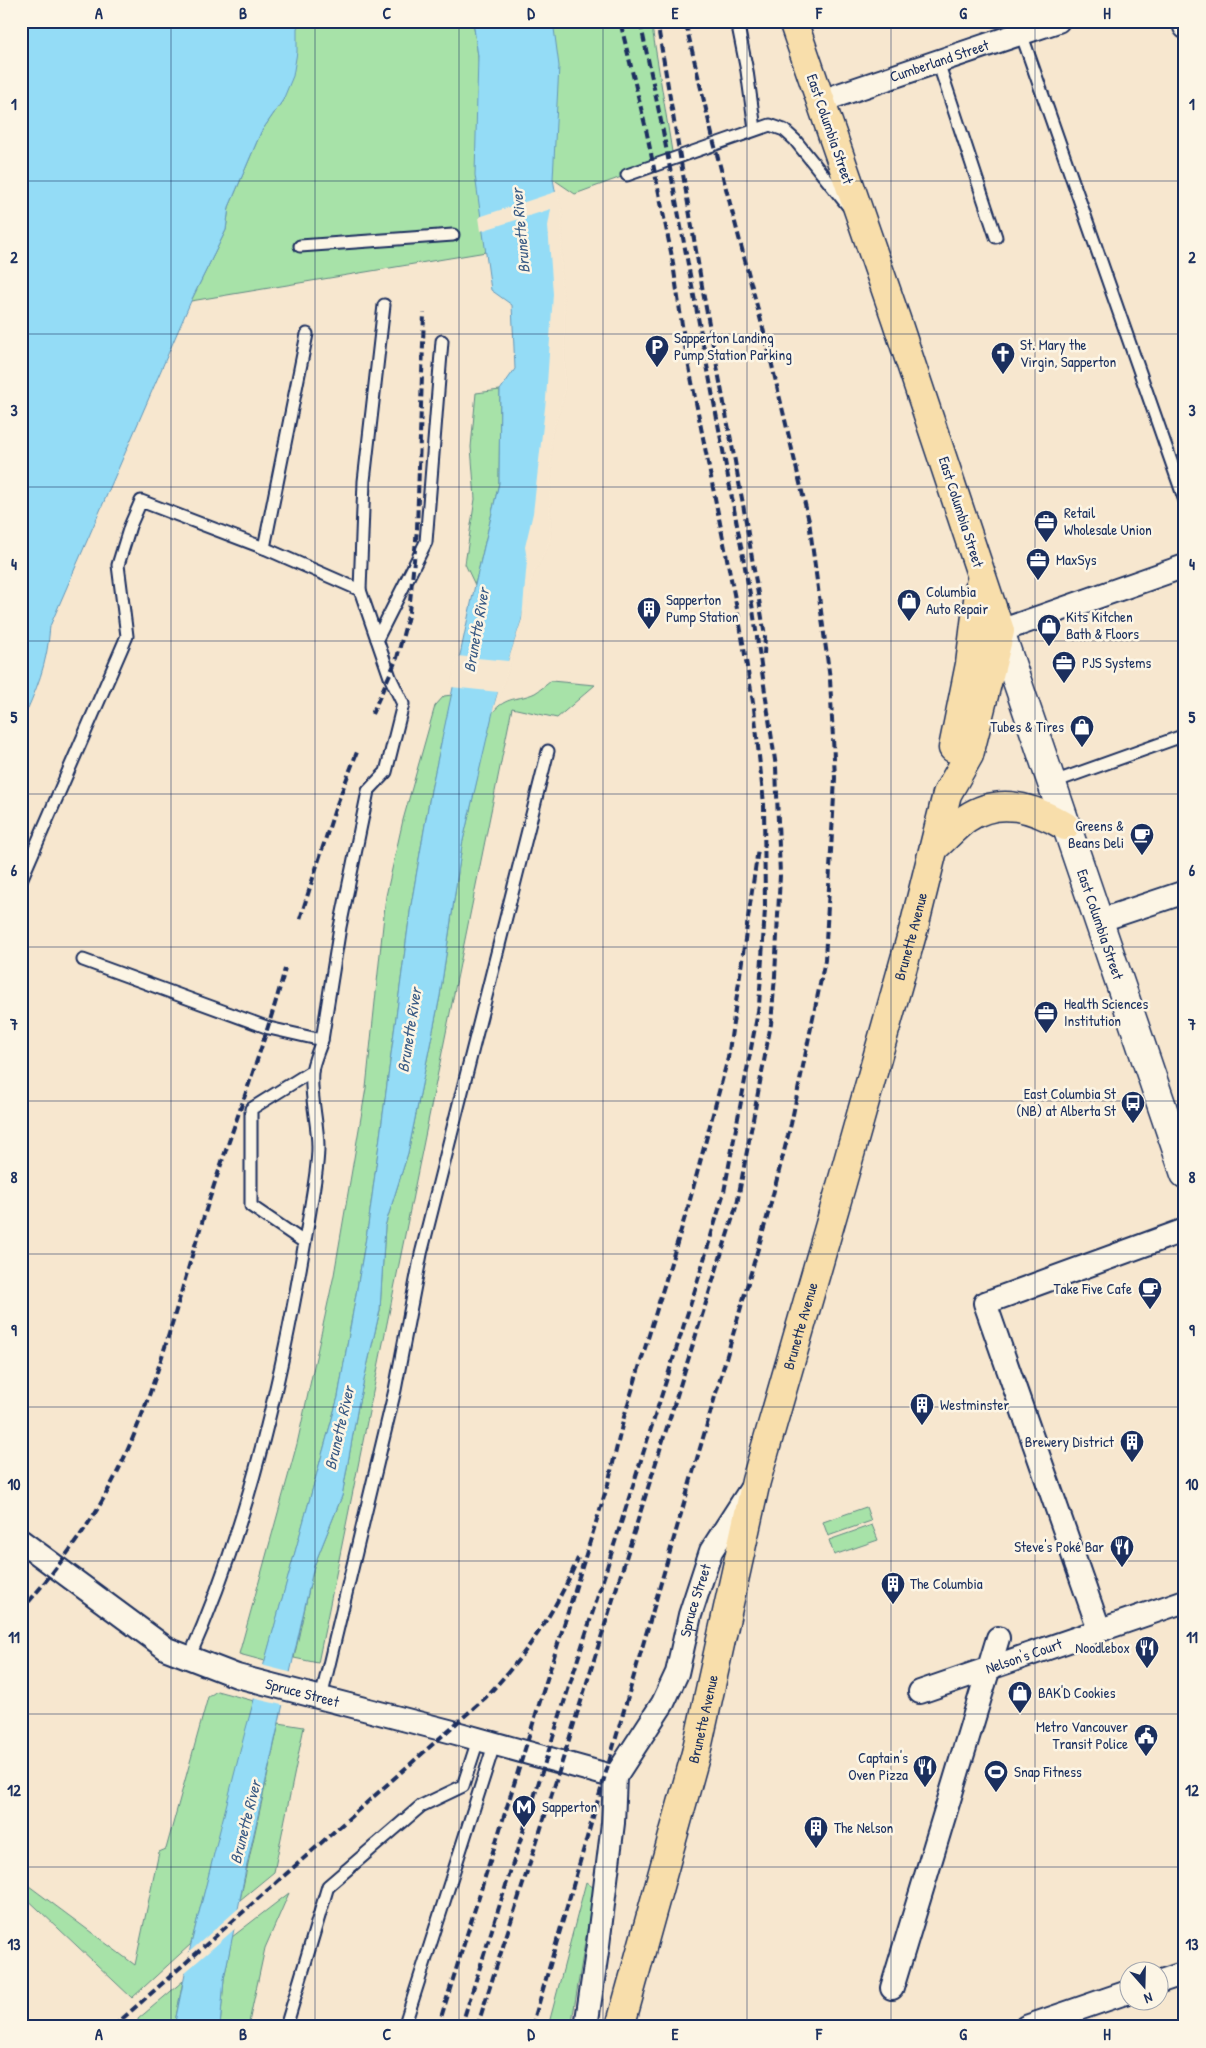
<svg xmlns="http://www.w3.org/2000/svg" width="1206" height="2048" viewBox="0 0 1206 2048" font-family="'Patrick Hand',sans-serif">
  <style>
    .green { fill: #a7e2a8; stroke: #618883 }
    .water { fill: #94dcf6; stroke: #6497b9 }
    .pier { fill: #f7e7cf }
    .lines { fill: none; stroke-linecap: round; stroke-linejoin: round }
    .lane-casing { stroke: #1b2f5e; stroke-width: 15 }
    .street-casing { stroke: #1b2f5e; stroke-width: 26 }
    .secondary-casing { stroke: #1b2f5e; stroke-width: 31 }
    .primary-casing { stroke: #1b2f5e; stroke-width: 31 }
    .lane { stroke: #fcf5e5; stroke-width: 11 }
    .street { stroke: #fcf5e5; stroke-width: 22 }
    .secondary { stroke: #fcf5e5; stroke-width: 28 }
    .primary { stroke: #f8deab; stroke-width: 28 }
    .rail { stroke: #1b2f5e; stroke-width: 4; stroke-dasharray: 8 4; stroke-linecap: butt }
    .grid { fill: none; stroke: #1b2f5e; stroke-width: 1; stroke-opacity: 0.55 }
    .labels { text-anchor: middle; stroke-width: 5; stroke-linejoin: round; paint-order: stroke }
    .street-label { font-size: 15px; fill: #1b2f5e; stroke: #fcf5e5 }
    .poi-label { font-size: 15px; fill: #1b2f5e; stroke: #fcf5e5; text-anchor: start }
    .water-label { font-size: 16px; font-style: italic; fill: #395a84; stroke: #fcf5e5 }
    .neatline { fill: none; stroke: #1b2f5e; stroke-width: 2 }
    .grid-label { font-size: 16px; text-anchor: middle; font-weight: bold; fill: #1b2f5e }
  </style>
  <rect width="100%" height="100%" fill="#f7e7cf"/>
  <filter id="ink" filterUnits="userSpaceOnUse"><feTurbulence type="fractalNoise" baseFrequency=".02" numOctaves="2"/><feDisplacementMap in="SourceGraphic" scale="10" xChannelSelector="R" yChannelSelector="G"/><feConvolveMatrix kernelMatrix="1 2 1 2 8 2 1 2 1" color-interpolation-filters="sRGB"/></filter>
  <g filter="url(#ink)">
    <g class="green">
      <path d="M296 21H473L478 56 486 252 191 301 226 230 229 207 261 132 283 100Z"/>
      <path d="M521 21H651L673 158 575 194 553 179 548 226Z"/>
      <path d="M500 390 499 483 475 585 465 564 475 499 471 447 476 393Z"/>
      <path d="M551 681 595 685 557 718 512 708 318 1663 294 1658 314 1566 342 1496 358 1406 380 1310 385 1226 408 1153 440 996 462 845 492 713C507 695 518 701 535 693 540 690 546 685 551 681Z"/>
      <path d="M452 695 431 790 411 905 368 1226 338 1397 265 1661 239 1654 297 1444 334 1275 366 1088 386 896 403 820 435 706 444 696Z"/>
      <path d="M866 1507 871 1521 828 1536 823 1522Z"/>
      <path d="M872 1525 878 1540 834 1555 829 1540Z"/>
      <path d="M217 1691 254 1701 191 1944 132 1998 21 1893V1880L135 1965 159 1852 166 1849 208 1697Z"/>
      <path d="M279 1723 304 1727 274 1872 240 1900Z"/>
      <path d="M586 1882 594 1888 571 2027H548Z"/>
      <path d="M289 1893 265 1948 248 2027H220L224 1979 232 1937Z"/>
      <path d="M183 1981 174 2027H139L138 2019Z"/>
    </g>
    <g class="water">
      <path d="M21 21H302L297 28V52L293 76 283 100 261 132 229 207 226 230 191 301 50 626C47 666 37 688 21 724Z"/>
      <path d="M473 21H553L559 66 553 179 560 217 550 433 530 574 522 619 496 699 462 845 440 996 408 1153 385 1226 380 1310 358 1406 342 1496 314 1566 246 1869 224 1979 220 2027H174L191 1944 245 1732 338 1397 368 1226 411 905 431 790 475 585 499 483 500 390 515 369 512 305 491 290 475 175 478 56Z"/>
    </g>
    <g class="pier">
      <path d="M558 191 563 217 561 278 565 314V393L552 433 550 542 533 575 524 620 496 708 492 713 498 692 451 687 457 656 508 661 522 619 527 560 525 547 533 513 546 399 553 294 548 226 551 209 481 231 479 217Z"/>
      <path d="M261 1665 293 1673 286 1706 252 1698Z"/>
      <path d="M241 1906 237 1927 182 1975 187 1954Z"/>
    </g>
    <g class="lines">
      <defs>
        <g id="lane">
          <path d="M737 21 747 71 755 129"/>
          <path d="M1021 33 1185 501"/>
          <path d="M938 62 996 237"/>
          <path d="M627 175 770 125 784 130 795 140 848 206"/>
          <path d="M300 246 453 235"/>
          <path d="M264 548 307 334"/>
          <path d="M360 590 364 481 384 305"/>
          <path d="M377 639 426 542 442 341"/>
          <path d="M1051 783 1185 735"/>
          <path d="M21 880 127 636 118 565 130 526 141 501 264 548 360 590 390 677 403 704 386 772 368 791 340 927 322 1040"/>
          <path d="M83 960 269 1028 322 1040C319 1050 313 1062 312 1072 310 1097 318 1123 318 1147 318 1168 313 1191 310 1211 286 1360 251 1520 189 1658"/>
          <path d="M304 1242 251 1206V1109L312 1071"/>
          <path d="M321 1698 395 1390 421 1254 548 751"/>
          <path d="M286 2027 328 1886 421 1806 463 1786 478 1740"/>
          <path d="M404 2027 494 1745"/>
        </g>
        <g id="street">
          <path d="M1183 21 1185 27"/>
          <path id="s1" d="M821 101 1058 21"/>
          <path d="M1000 631 1185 566"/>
          <path d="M1098 921 1185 892"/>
          <path id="s2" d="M21 1541 167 1649 237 1676 449 1731 615 1777"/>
          <path d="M1099 1629 985 1303 1185 1230"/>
          <path id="s3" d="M920 1692 1185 1601"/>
          <path d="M1158 1982 1185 1973"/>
          <path d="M892 1988 998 1638"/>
          <path id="s4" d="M586 2027 598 1945 613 1823 615 1777 663 1703 677 1673 690 1615 711 1551 751 1489"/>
          <path d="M1026 2027 1128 1992"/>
        </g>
        <g id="secondary">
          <path id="s5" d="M1000 631 1185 1174"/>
        </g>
        <g id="primary">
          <path d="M953 748 970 664 980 584"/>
          <path d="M935 847C946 837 956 826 967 818 1000 796 1034 808 1065 826"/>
          <path id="s6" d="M620 2027 696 1753 756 1481 841 1186 914 927 947 794 969 755 1000 631 896 319 793 21"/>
        </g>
      </defs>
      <use href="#lane" class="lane-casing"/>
      <use href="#street" class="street-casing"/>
      <use href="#secondary" class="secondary-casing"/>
      <use href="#primary" class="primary-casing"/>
      <use href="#lane" class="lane"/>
      <use href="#street" class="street"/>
      <use href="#secondary" class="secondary"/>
      <use href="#primary" class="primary"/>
      <g class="rail">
        <path d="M657 21 703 292 743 504 765 636 764 654"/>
        <path d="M372 714 397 658 409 612 417 529 424 313"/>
        <path d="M300 919 334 812 357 752"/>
        <path d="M21 1611C49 1578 76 1544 98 1508 151 1419 174 1310 205 1213 231 1131 263 1051 285 969"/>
        <path d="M113 2027 485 1698C525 1656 556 1612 578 1558"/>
        <path d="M438 2027 608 1484 624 1417 688 1207 728 1058 758 849"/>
        <path d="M461 2027 695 1290 724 1192 759 1006 765 909 764 804 754 708 739 619 686 352 672 257 646 129 620 21"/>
        <path d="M477 2027 551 1797 737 1204 771 1024 775 976 780 875 776 767 753 610 662 126 640 21"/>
        <path d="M532 2027 768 1214 791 1124 825 960 835 778 830 679 809 521 766 340 714 143 685 21"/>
      </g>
    </g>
  </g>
  <path class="grid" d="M171 21V2027M315 21V2027M459 21V2027M603 21V2027M747 21V2027M891 21V2027M1035 21V2027M21 181H1185M21 334H1185M21 487H1185M21 641H1185M21 794H1185M21 947H1185M21 1101H1185M21 1254H1185M21 1407H1185M21 1561H1185M21 1714H1185M21 1867H1185"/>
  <defs>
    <symbol id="parking-pin" viewBox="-11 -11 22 30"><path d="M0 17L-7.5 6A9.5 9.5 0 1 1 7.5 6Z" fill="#1b2f5e" stroke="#fcf5e5"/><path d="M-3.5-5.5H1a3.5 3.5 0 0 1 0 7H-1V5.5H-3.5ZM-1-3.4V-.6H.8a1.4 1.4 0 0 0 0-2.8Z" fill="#fff"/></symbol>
    <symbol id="church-pin" viewBox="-11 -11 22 30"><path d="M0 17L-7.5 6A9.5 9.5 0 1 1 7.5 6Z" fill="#1b2f5e" stroke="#fcf5e5"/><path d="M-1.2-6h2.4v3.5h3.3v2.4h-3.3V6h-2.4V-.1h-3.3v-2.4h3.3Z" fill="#fff"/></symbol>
    <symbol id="office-pin" viewBox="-11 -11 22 30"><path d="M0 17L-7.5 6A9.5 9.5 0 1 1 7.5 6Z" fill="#1b2f5e" stroke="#fcf5e5"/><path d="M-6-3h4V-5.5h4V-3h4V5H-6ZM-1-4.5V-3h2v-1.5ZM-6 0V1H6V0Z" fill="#fff"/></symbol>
    <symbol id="shop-pin" viewBox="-11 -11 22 30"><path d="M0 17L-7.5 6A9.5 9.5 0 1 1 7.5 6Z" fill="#1b2f5e" stroke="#fcf5e5"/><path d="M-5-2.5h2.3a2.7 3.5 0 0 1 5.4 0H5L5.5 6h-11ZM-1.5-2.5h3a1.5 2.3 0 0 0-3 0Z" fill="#fff"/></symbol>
    <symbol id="building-pin" viewBox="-11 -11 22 30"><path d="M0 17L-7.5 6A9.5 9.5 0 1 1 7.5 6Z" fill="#1b2f5e" stroke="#fcf5e5"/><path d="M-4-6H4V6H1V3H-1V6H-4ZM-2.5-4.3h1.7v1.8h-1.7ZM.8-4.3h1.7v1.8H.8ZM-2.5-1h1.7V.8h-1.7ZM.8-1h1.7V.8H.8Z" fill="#fff"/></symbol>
    <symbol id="cafe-pin" viewBox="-11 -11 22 30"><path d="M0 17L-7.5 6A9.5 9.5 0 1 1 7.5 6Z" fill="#1b2f5e" stroke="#fcf5e5"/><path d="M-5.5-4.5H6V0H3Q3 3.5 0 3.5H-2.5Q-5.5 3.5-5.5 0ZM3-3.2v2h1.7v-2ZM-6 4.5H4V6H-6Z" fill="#fff"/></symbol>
    <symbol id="bus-pin" viewBox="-11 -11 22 30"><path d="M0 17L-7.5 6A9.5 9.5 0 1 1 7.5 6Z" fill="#1b2f5e" stroke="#fcf5e5"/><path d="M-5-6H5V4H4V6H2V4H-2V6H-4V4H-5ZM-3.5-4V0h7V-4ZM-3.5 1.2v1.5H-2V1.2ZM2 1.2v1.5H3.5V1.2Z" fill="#fff"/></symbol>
    <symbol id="restaurant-pin" viewBox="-11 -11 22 30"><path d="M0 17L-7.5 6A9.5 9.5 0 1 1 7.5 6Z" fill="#1b2f5e" stroke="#fcf5e5"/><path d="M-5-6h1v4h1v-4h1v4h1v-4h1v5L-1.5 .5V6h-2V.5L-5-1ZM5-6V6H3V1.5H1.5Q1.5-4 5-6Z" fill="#fff"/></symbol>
    <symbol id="civic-pin" viewBox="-11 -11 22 30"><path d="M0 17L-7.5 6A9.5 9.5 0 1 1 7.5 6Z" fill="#1b2f5e" stroke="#fcf5e5"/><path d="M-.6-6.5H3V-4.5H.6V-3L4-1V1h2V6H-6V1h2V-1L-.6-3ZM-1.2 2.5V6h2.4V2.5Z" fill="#fff"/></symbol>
    <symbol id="stadium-pin" viewBox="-11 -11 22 30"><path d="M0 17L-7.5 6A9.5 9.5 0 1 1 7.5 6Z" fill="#1b2f5e" stroke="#fcf5e5"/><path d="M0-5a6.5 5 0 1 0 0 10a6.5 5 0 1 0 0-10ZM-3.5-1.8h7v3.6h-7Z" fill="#fff"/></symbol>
    <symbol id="metro-pin" viewBox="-11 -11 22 30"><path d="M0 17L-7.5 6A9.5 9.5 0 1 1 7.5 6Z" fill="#1b2f5e" stroke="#fcf5e5"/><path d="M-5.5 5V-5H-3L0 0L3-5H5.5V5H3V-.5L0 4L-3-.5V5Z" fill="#fff"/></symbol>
  </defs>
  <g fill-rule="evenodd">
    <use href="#parking-pin" x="643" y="333" width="28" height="38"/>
    <use href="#church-pin" x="989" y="340" width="28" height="38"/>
    <use href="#office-pin" x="1032" y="508" width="28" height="38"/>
    <use href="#office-pin" x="1024" y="546" width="28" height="38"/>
    <use href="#shop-pin" x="895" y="587" width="28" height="38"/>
    <use href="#building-pin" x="635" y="595" width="28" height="38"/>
    <use href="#shop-pin" x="1035" y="612" width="28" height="38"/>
    <use href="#office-pin" x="1050" y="649" width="28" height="38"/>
    <use href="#shop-pin" x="1068" y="713" width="28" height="38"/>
    <use href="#cafe-pin" x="1128" y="821" width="28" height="38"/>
    <use href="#office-pin" x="1032" y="999" width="28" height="38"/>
    <use href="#bus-pin" x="1119" y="1089" width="28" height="38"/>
    <use href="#cafe-pin" x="1136" y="1275" width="28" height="38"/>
    <use href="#building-pin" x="908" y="1391" width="28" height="38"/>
    <use href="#building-pin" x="1118" y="1428" width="28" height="38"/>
    <use href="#restaurant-pin" x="1108" y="1533" width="28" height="38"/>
    <use href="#building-pin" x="879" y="1570" width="28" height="38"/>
    <use href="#restaurant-pin" x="1133" y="1634" width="28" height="38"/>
    <use href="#shop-pin" x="1006" y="1679" width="28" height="38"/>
    <use href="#civic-pin" x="1132" y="1722" width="28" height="38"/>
    <use href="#restaurant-pin" x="911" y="1753" width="28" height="38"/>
    <use href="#stadium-pin" x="982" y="1758" width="28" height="38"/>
    <use href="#metro-pin" x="510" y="1793" width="28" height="38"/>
    <use href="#building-pin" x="802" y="1814" width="28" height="38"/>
  </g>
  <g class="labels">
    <g class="street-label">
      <text dy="5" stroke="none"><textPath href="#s1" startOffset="125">Cumberland Street</textPath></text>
      <text transform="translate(830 129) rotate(71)" y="5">East Columbia Street</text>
      <text transform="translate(961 512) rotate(72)" y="5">East Columbia Street</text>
      <text dy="5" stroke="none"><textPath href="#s5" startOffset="310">East Columbia Street</textPath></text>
      <text dy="5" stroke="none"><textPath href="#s6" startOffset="1129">Brunette Avenue</textPath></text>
      <text dy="5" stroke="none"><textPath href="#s6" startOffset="724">Brunette Avenue</textPath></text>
      <text dy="5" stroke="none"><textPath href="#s4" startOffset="448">Spruce Street</textPath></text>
      <text dy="5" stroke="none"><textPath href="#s3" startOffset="110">Nelson's Court</textPath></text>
      <text dy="5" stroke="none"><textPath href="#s2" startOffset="324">Spruce Street</textPath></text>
      <text dy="5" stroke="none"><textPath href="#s6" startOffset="319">Brunette Avenue</textPath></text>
    </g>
    <g class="poi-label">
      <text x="674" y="343">Sapperton Landing<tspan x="674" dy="17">Pump Station Parking</tspan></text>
      <text x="1020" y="350">St. Mary the<tspan x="1020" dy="17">Virgin, Sapperton</tspan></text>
      <text x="1064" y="518">Retail<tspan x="1064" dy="17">Wholesale Union</tspan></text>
      <text x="1056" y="565">MaxSys</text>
      <text x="926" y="597">Columbia<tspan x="926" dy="17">Auto Repair</tspan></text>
      <text x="666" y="605">Sapperton<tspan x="666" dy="17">Pump Station</tspan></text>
      <text x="1066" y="622">Kits Kitchen<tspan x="1066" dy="17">Bath &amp; Floors</tspan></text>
      <text x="1082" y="668">PJS Systems</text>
      <text x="1064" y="732" text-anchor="end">Tubes &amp; Tires</text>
      <text x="1124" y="831" text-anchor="end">Greens &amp;<tspan x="1124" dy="17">Beans Deli</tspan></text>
      <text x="1064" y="1009">Health Sciences<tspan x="1064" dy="17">Institution</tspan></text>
      <text x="1116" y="1099" text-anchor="end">East Columbia St<tspan x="1116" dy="17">(NB) at Alberta St</tspan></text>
      <text x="1132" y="1294" text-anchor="end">Take Five Cafe</text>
      <text x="940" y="1410">Westminster</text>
      <text x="1114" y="1447" text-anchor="end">Brewery District</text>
      <text x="1104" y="1552" text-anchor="end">Steve's Poké Bar</text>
      <text x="910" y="1589">The Columbia</text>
      <text x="1130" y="1653" text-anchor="end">Noodlebox</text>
      <text x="1038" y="1698">BAK'D Cookies</text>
      <text x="1128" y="1732" text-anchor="end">Metro Vancouver<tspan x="1128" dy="17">Transit Police</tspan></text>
      <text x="908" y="1763" text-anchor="end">Captain's<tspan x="908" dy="17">Oven Pizza</tspan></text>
      <text x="1014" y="1777">Snap Fitness</text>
      <text x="542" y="1812">Sapperton</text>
      <text x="834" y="1833">The Nelson</text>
    </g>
    <g class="water-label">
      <text transform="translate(520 231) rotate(-95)" y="6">Brunette River</text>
      <text transform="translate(476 630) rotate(-80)" y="6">Brunette River</text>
      <text transform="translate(409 1030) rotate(-81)" y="6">Brunette River</text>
      <text transform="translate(339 1428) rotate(-77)" y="6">Brunette River</text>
      <text transform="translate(245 1822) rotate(-76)" y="6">Brunette River</text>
    </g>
  </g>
  <rect width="1206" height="2048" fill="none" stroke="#fcf5e5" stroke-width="55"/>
  <g transform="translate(1144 1986) rotate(160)"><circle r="24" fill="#fcf5e5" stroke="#a2a6af"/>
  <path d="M0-4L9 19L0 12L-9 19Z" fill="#1b2f5e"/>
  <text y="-8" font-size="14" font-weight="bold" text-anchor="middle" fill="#1b2f5e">N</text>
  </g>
  <rect x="28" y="28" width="1150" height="1992" class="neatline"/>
  <g class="grid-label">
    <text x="99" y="19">A</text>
    <text x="243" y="19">B</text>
    <text x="387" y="19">C</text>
    <text x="531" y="19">D</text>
    <text x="675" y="19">E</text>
    <text x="819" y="19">F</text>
    <text x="963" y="19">G</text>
    <text x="1107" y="19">H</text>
    <text x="14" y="110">1</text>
    <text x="1192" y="110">1</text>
    <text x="14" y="263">2</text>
    <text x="1192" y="263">2</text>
    <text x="14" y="416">3</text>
    <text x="1192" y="416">3</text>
    <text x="14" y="570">4</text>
    <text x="1192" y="570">4</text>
    <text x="14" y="723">5</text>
    <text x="1192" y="723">5</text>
    <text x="14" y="876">6</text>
    <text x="1192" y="876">6</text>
    <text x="14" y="1030">7</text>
    <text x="1192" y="1030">7</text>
    <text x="14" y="1183">8</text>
    <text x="1192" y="1183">8</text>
    <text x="14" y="1336">9</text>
    <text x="1192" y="1336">9</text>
    <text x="14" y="1490">10</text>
    <text x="1192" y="1490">10</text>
    <text x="14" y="1643">11</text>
    <text x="1192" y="1643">11</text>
    <text x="14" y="1796">12</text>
    <text x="1192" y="1796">12</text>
    <text x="14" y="1950">13</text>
    <text x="1192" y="1950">13</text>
    <text x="99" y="2040">A</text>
    <text x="243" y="2040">B</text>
    <text x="387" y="2040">C</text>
    <text x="531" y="2040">D</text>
    <text x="675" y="2040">E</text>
    <text x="819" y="2040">F</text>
    <text x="963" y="2040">G</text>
    <text x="1107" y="2040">H</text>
  </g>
</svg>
